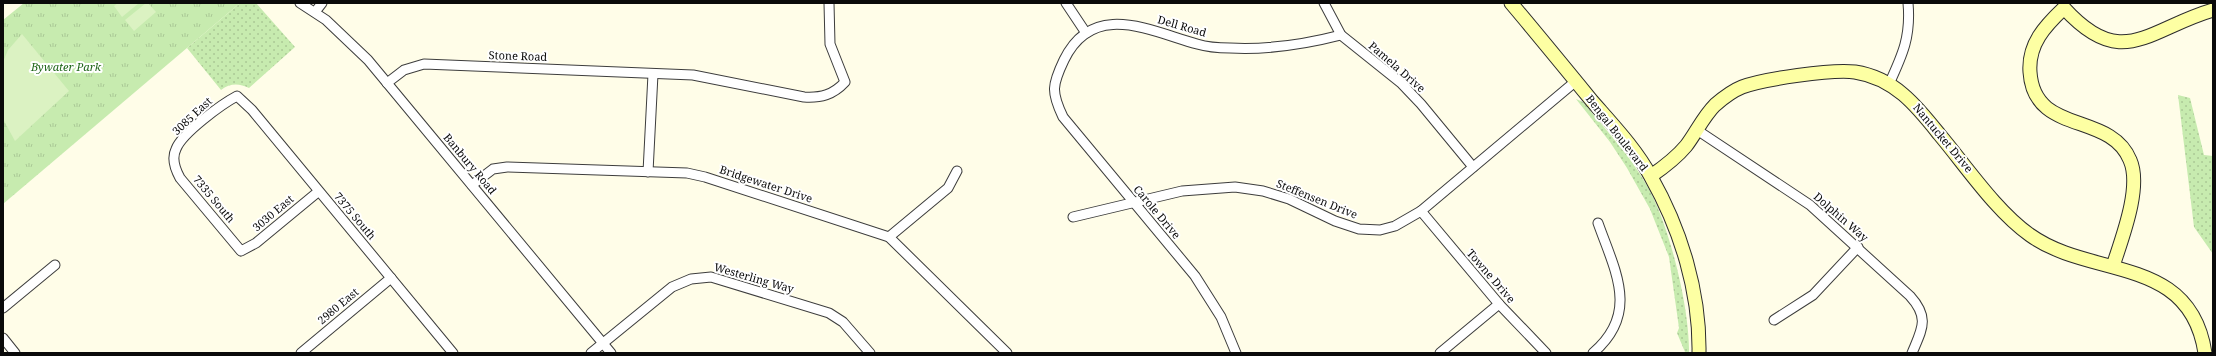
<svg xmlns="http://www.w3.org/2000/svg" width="2216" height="356" viewBox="0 0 2216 356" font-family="'Noto Serif',serif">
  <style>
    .grass { fill: url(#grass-dots) }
    .park { fill: url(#park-tufts) }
    .pitch { fill: #dbf2c2 }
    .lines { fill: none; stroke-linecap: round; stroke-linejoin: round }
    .street-casing { stroke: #3d3d3d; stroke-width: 11 }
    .secondary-casing { stroke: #2c2c2c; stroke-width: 15 }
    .street { stroke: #fff; stroke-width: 9 }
    .secondary { stroke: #fdffa3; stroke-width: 13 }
    .labels { text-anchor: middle; stroke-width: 4; stroke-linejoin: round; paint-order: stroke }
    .street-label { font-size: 11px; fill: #0a0a0a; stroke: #fff }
    .park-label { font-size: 11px; font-style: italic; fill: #1e6518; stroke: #fff }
  </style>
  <defs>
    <pattern id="grass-dots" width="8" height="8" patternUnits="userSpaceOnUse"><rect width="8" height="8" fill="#c7ebaf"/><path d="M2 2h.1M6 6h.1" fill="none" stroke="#aac895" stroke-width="1.8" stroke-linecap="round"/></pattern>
    <pattern id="park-tufts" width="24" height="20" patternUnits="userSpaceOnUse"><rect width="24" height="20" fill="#c7ebaf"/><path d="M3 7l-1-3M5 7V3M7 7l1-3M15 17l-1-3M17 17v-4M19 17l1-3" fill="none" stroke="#aac895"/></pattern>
  </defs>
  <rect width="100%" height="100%" fill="#fffde8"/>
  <g class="grass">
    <path d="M240 3H256L295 47 249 88C239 83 230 83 221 90L187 48Z"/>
    <path d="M2178 95 2190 98 2204 155 2213 156V254L2194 227Z"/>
    <path d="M1576 99 1583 102C1605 129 1629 154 1646 184 1669 222 1690 309 1689 353L1685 352 1677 333 1679 328 1669 257 1650 209 1627 168 1610 142Z"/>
  </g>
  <path class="park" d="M24 3H240L3 204V20Z"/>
  <g class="pitch">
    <path d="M118 3H139L122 17 114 6Z"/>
    <path d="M146 3H148L156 12 134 31 125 20Z"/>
    <path d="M22 34 69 91 15 141 3 119V62L8 50Z"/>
  </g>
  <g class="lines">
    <defs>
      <g id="street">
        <path d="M300 3 326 20 368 60 611 353"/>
        <path d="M1066 3 1086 33"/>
        <path d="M1324 3 1341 35 1401 83 1421 104 1473 167"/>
        <path d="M315 12 322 3"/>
        <path d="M387 83 404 70 424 64 693 75 804 97C821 98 833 95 845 82L830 44 829 3"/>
        <path d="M1889 84C1903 54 1911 36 1908 3"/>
        <path d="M1697 130 1810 205 1910 296C1930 318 1922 329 1912 353"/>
        <path d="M648 172 653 74"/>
        <path d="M472 185 493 169 507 167 687 173 705 177 889 237 1007 353"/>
        <path d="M319 191 256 243 241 251 180 178C175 169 171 159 176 149 182 133 222 104 237 96L252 110 453 353"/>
        <path d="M1421 211 1499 304 1546 353"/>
        <path d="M1073 217 1182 191 1235 187 1263 191 1289 199 1335 221 1359 229 1380 230 1395 226 1421 211 1576 81"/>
        <path d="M889 237 948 188 957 171"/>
        <path d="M3 308 55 265"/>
        <path d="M1774 320 1813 295 1858 247"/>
        <path d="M3 338 15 353"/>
        <path d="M301 353 391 278"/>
        <path d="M591 353 672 287 691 279 711 277 829 313 843 322 870 353"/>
        <path d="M1236 353 1221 317 1195 276 1063 117C1051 92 1052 85 1064 60 1093 0 1150 31 1197 44 1207 47 1220 48 1230 48 1267 50 1306 44 1341 35"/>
        <path d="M1440 353 1499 304"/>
        <path d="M1593 353C1640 313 1615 271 1598 223"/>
      </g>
      <g id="secondary">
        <path d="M1511 3C1538 35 1565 68 1592 101 1613 125 1636 149 1651 177 1681 230 1700 292 1699 353"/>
        <path d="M1651 176C1664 167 1676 158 1686 146 1696 133 1703 117 1715 105 1723 98 1732 91 1742 87 1763 79 1832 69 1855 72 1894 78 1916 105 1939 134 1966 166 1996 211 2030 235 2091 279 2190 254 2205 353"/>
        <path d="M2113 266C2122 238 2142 187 2130 160 2110 111 2034 136 2030 72 2028 44 2045 26 2064 8 2122 72 2148 29 2213 10"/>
      </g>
    </defs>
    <use href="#street" class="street-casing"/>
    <use href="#secondary" class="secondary-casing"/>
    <use href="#street" class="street"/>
    <use href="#secondary" class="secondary"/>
  </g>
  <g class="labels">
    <g class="street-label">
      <text transform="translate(1182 26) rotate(16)" y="4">Dell Road</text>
      <text transform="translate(518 56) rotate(2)" y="4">Stone Road</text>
      <text transform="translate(1397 67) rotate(41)" y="4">Pamela Drive</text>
      <text transform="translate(192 116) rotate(-43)" y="4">3085 East</text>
      <text transform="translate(1617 133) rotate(52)" y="4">Bengal Boulevard</text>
      <text transform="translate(1943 138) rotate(50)" y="4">Nantucket Drive</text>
      <text transform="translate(470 164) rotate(50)" y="4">Banbury Road</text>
      <text transform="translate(766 184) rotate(18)" y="4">Bridgewater Drive</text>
      <text transform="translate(214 199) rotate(50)" y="4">7335 South</text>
      <text transform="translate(1317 199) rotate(22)" y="4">Steffensen Drive</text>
      <text transform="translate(1157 212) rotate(50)" y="4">Carole Drive</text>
      <text transform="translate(273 213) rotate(-40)" y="4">3030 East</text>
      <text transform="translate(355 216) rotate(50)" y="4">7375 South</text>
      <text transform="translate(1841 217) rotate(41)" y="4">Dolphin Way</text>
      <text transform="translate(1491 276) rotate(49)" y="4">Towne Drive</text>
      <text transform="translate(754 278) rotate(16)" y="4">Westerling Way</text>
      <text transform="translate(338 306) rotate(-40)" y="4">2980 East</text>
    </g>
    <g class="park-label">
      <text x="66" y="71">Bywater Park</text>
    </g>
  </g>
  <rect width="2216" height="356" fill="none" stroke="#0a0a0a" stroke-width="8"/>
</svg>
